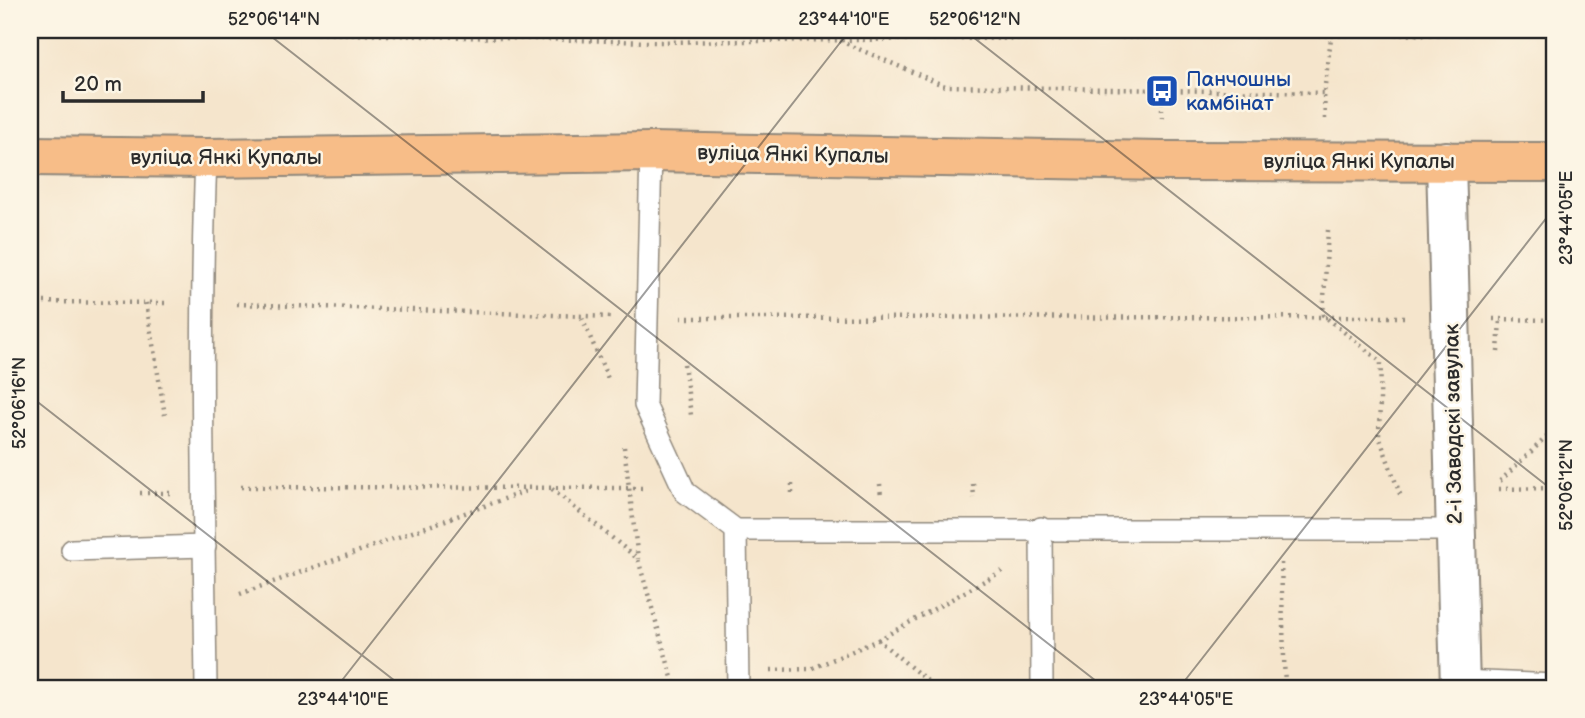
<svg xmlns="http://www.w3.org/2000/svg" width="1585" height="718" viewBox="0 0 1585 718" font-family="'Balsamiq Sans',sans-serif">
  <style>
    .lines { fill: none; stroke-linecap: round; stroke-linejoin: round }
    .service-casing { stroke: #90887c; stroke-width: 24 }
    .minor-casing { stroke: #90887c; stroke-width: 42 }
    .primary-casing { stroke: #90887c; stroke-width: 42 }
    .path { stroke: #90887c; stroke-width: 4.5; stroke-dasharray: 2 5; stroke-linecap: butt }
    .service { stroke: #fff; stroke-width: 21 }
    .minor { stroke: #fff; stroke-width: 38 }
    .primary { stroke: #f7bd88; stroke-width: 38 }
    .ticks { fill: none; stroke: #2b2b2b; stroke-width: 2; stroke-opacity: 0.45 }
    .labels { text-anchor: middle; stroke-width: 5; stroke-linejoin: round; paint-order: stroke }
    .transit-label { font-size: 21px; fill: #164399; stroke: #fcf5e5; text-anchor: start }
    .street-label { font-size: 21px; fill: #2b2b2b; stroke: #fcf5e5 }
    .neatline { fill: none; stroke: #2b2b2b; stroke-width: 2.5 }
    .ticks-label { font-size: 18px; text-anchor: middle; fill: #2b2b2b }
  </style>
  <rect width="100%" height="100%" fill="#fcf5e5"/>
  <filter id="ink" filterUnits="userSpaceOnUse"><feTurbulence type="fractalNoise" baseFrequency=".0143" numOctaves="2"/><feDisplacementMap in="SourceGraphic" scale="14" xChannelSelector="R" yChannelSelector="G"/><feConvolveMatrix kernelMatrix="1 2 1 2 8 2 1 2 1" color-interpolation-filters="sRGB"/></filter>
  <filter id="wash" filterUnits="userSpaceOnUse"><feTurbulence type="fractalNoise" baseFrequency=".00686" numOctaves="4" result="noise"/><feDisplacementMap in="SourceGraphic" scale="28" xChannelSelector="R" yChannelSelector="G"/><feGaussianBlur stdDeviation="1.57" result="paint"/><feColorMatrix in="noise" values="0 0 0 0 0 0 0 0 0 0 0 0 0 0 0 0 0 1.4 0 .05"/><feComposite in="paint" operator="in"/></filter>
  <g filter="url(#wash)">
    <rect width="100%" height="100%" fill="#f5e5cc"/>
  </g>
  <g filter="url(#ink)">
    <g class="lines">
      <defs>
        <g id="service">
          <path d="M651 152 645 405 685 492 736 530H1454"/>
          <path d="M206 158C199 335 204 511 206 688"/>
          <path d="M1041 528 1042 688"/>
          <path d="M736 530 738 688"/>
          <path d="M72 550 205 546"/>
          <path d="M1460 681 1555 685"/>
        </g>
        <path id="minor" d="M1446 161 1460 688"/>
        <path id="primary" d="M30 156 206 158 651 152 1162 161 1555 162"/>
      </defs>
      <use href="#service" class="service-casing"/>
      <use href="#minor" class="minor-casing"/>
      <use href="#primary" class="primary-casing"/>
      <g class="path">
        <path d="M205 30 650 42 1555 33"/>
        <path d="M840 41 945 86 1324 93"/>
        <path d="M1162 118V91"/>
        <path d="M1325 119 1324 93 1332 30"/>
        <path d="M1328 230 1323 315 1381 362 1379 436 1401 497"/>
        <path d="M30 302 169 303"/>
        <path d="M146 303 165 415"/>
        <path d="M237 304 613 317"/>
        <path d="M582 318 609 381"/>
        <path d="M681 318 1407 317"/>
        <path d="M1493 319 1555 320"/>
        <path d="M1498 352 1500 319"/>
        <path d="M684 364 691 415"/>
        <path d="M624 447 638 559"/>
        <path d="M1500 481 1555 429"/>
        <path d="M792 484V497"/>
        <path d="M880 484 881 497"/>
        <path d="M973 484 974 498"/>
        <path d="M241 487 644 488"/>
        <path d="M552 489 638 559 675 688"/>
        <path d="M1499 489 1555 488"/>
        <path d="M140 493H171"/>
        <path d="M1281 563 1285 688"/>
        <path d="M240 594 529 490"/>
        <path d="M878 640 1006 569"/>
        <path d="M771 670 811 669 878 640 936 688"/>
        <path d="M364 688V686"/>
      </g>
      <use href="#service" class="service"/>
      <use href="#minor" class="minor"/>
      <use href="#primary" class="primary"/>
    </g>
  </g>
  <path class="ticks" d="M263 30 1105 688M964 30 1555 492M30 396 404 688M336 688 850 30M1179 688 1555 207"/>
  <defs>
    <symbol id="bus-square" viewBox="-11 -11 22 22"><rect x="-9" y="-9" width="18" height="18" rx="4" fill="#1a4fb4" stroke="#fcf5e5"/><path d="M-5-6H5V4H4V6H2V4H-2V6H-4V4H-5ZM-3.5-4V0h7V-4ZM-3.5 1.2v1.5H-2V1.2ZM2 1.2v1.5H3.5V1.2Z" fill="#fff"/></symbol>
  </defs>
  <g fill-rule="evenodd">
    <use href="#bus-square" x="1143" y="72" width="38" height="38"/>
  </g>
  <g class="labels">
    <g class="transit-label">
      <text x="1186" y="86">Панчошны<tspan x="1186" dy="24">камбінат</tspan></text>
    </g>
    <g class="street-label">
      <text transform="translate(793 154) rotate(1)" y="7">вуліца Янкі Купалы</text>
      <text x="226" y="164">вуліца Янкі Купалы</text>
      <text x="1359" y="168">вуліца Янкі Купалы</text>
      <text transform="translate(1453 424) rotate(-91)" y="7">2-і Заводскі завулак</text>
    </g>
  </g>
  <rect width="1585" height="718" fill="none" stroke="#fcf5e5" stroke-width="77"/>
  <path d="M63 91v10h140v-10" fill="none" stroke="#2b2b2b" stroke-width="3.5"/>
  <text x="74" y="91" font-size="21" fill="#2b2b2b" stroke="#fcf5e5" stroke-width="5" paint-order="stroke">20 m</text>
  <rect x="38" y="38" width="1508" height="642" class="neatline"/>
  <g class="ticks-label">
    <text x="274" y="25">52°06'14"N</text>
    <text x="844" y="25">23°44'10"E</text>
    <text x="975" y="25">52°06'12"N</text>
    <text transform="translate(1566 218) rotate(-90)" y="6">23°44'05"E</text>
    <text transform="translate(19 403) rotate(-90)" y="6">52°06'16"N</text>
    <text transform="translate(1566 485) rotate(-90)" y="6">52°06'12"N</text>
    <text x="343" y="705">23°44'10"E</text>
    <text x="1186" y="705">23°44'05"E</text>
  </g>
</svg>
